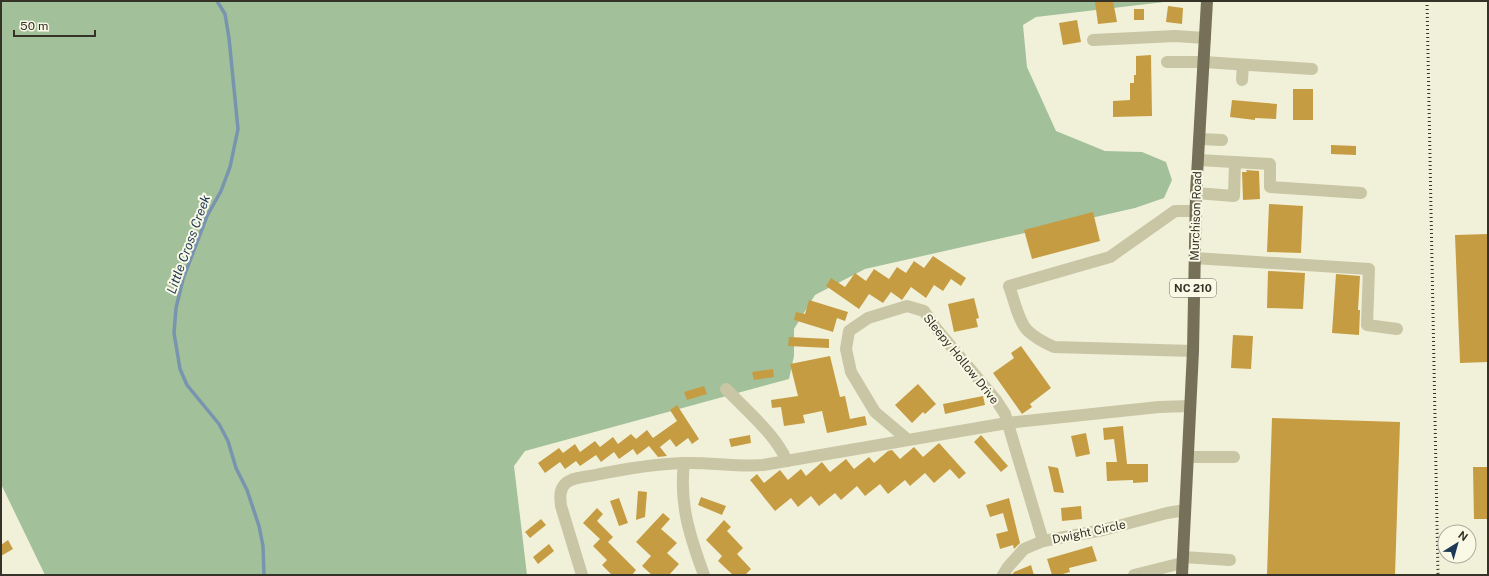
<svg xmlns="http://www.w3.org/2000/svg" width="1489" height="576" viewBox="0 0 1489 576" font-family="'Public Sans',sans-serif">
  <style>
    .green { fill: #a2c09a }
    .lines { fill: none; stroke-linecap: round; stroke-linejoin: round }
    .stream { stroke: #7994ae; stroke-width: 3.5 }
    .building { fill: #c69c43 }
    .minor { stroke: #c9c6a6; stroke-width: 12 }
    .major { stroke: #777058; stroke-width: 12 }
    .rail { stroke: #353227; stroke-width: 3; stroke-dasharray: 1 3; stroke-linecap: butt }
    .labels { text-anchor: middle; stroke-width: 4; stroke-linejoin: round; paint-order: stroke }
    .shield { fill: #f9f9e6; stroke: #706e60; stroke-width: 1 }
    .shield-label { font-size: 11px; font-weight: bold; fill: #353227 }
    .street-label { font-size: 12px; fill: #353227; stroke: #f9f9e6 }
    .water-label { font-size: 13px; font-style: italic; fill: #1d3956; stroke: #f9f9e6 }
  </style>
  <rect width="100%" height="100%" fill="#f1f1da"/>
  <path class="green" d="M1 1H1173L1036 17 1023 25 1027 67 1056 131 1105 151 1142 152 1166 162 1172 180 1164 198 1135 208 865 269 815 295 794 329V356L789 379 525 451 514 466 527 575H45L1 484Z"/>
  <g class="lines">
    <path class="stream" d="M217 1 225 14 229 38 238 129 230 167 221 191 207 216 183 279 176 308 174 333 180 369 187 385 219 424 228 441 236 468 247 490 259 526 263 546 264 575"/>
  </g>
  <g class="building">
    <path d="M1100 1H1113L1117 22 1098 24 1095 2Z"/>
    <path d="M1168 6 1183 8 1182 24 1166 22Z"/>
    <rect x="1134" y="9" width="10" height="11"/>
    <path d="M1077 20 1081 42 1063 45 1059 23Z"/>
    <path d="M1151 55 1152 116 1113 117V101L1130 100V83H1134V75H1136V56Z"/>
    <rect x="1293" y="89" width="20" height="31"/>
    <path d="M1232 100 1277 104 1276 119 1255 118V120L1230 117Z"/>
    <path d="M1331 145 1356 146V155L1331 154Z"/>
    <path d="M1246 170 1259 171 1260 199 1243 200 1242 172H1247Z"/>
    <path d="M1269 204 1303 206 1301 253 1267 252Z"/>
    <path d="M1093 212 1100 241 1032 259 1024 230Z"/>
    <path d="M1488 234V362L1460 363 1455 235Z"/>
    <path d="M933 256 966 278 961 286 951 279 943 291 934 285 926 298 911 287 902 300 891 292 883 303 869 294 859 309 826 286 831 278 845 287 855 273 866 281 874 269 889 279 897 267 906 273 914 261 924 268Z"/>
    <path d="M1268 271 1305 273 1303 309 1267 308Z"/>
    <path d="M1336 274 1360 276 1358 310H1360L1359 335 1332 333Z"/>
    <path d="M974 298 979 318 976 319 978 327 954 332 948 304Z"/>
    <path d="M809 300 848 312 845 321 837 318 833 332 794 320 796 312 805 314Z"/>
    <path d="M1233 335 1253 336 1251 369 1231 368Z"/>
    <path d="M789 337 829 339V348L788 346Z"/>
    <path d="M1021 346 1051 388 1030 404 1032 407 1022 414 993 373 1014 358 1011 353Z"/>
    <path d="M830 356 840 397 845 396 850 419 865 416 867 425 827 433 822 411 803 415 805 423 784 426 781 407 772 408 771 400 798 396 790 364Z"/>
    <path d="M773 369 774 377 754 380 752 372Z"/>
    <path d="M918 384 936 404 925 414 923 412 912 423 895 405Z"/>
    <path d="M704 386 707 394 687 400 684 392Z"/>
    <path d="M983 396 985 405 945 414 943 404Z"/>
    <path d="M677 405 699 439 692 444 688 438 676 447 670 439 660 447 667 456 658 457 649 446 637 455 633 449 619 459 614 452 601 462 596 455 580 466 576 461 565 469 560 462 545 473 538 463 559 448 563 453 575 444 580 452 595 441 600 447 613 437 618 444 631 434 636 439 647 430 653 438 677 421 670 410Z"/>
    <path d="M1272 418 1400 422 1395 575H1267Z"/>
    <path d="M1123 426 1127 464H1148V482L1133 483V480L1107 481 1106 462H1117L1114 439 1104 440 1103 428Z"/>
    <path d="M1086 433 1090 454 1076 457 1071 436Z"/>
    <path d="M750 435 751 443 731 447 729 439Z"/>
    <path d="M981 435 1008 466 1001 472 974 442Z"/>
    <path d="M939 443 966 473 959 479 950 469 934 483 925 473 910 486 905 480 888 494 880 484 865 496 857 486 841 500 835 493 819 506 811 496 798 507 791 498 775 511 750 480 757 474 764 483 780 470 788 480 801 469 806 476 822 462 830 472 846 459 854 469 869 457 874 463 888 451 892 450 900 459 914 447 923 457Z"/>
    <path d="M1048 466 1058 468 1064 493 1054 492Z"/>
    <path d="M1473 467H1488V519H1474Z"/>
    <path d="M638 491 647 492 645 517 636 520Z"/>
    <path d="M701 497 726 506 722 515 698 505Z"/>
    <path d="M619 498 628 523 619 526 610 501Z"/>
    <path d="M1009 498 1020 543 1014 549 1013 545 1000 549 996 534 1008 531 1003 513 990 517 986 505Z"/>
    <path d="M1081 506 1082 519 1062 521 1061 508Z"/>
    <path d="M597 508 603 514 597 521 613 537 608 542 636 570 632 575H612L602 565 607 560 593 546 600 539 583 523Z"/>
    <path d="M663 513 670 519 661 529 677 543 667 553 679 564 669 575H652L642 566 651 556 636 542Z"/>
    <path d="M541 519 546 525 530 538 525 532Z"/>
    <path d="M724 520 731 527 727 531 743 548 737 554 751 569 745 575H733L718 561 722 556 706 540Z"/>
    <path d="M8 540 13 549 1 556V545Z"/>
    <path d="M549 544 554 551 538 564 533 557Z"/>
    <path d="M1092 546 1097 561 1069 568 1070 572 1059 575H1052L1047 559Z"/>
    <path d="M1031 565 1034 575H1012L1014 572Z"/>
  </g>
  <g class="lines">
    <g class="minor">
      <path d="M1093 40 1175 36 1205 38"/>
      <path d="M1167 62H1204L1312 69"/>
      <path d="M1242 80 1243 65"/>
      <path d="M1200 139 1222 140"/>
      <path d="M1198 160 1270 164V187L1361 193"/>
      <path d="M1196 193 1234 196 1235 162"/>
      <path d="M1194 258 1369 269 1367 325 1397 329"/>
      <path d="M1193 351 1054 347C1045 343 1034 337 1027 330 1018 320 1014 299 1009 286L1110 257 1175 211H1195"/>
      <path d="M726 389C747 411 775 434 787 461"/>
      <path d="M907 439 875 412 851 372 846 349 849 331 868 318 907 306 924 311 935 327 996 400 1005 414 1043 541 1103 530 1167 513 1185 510"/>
      <path d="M1188 457H1234"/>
      <path d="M684 463C679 504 690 537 704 575"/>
      <path d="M1183 557 1230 560"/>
      <path d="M582 575 561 506C560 498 559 489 566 483 573 477 586 477 595 475 624 469 654 464 683 463 710 462 736 467 763 465L1007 423 1159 407 1190 406"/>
      <path d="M1003 575 1008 567 1024 549 1043 541"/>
      <path d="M1134 575 1182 563"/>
    </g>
    <path class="major" d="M1182 575 1193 351 1196 193 1207 1"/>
    <path class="rail" d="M1427 1 1438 575"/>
  </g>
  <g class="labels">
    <rect class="shield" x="1170" y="279" width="46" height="18" rx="3"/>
    <g class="shield-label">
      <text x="1193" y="292">NC 210</text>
    </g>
    <g class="street-label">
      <text transform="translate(1196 216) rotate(-88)" y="4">Murchison Road</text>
      <text transform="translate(961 359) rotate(51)" y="4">Sleepy Hollow Drive</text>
      <text transform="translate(1089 532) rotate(-12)" y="4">Dwight Circle</text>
    </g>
    <g class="water-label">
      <text transform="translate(188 244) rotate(-70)" y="5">Little Cross Creek</text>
    </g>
  </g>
  <rect width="1489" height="576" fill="none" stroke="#353227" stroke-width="4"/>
  <g transform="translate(1457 544) rotate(37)"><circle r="19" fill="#f9f9e6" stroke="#aba99a"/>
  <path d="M0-3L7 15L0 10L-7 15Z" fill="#1d3956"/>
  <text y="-6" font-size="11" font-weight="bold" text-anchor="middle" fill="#353227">N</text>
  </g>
  <path d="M14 30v6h81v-6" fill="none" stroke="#353227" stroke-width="2"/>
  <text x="20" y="30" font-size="12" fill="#353227" stroke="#f9f9e6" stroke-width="3" paint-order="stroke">50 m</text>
</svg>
